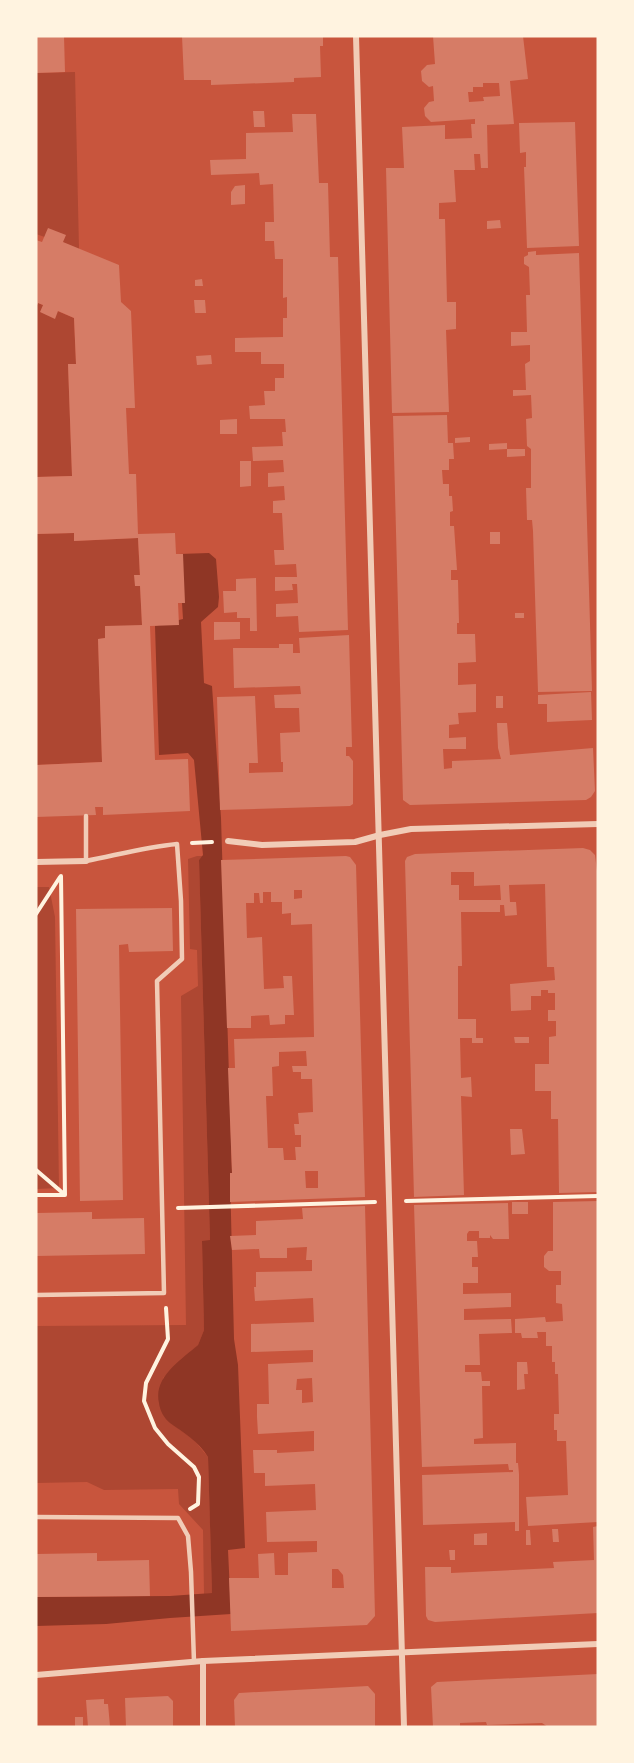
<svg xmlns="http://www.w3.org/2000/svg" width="634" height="1763" viewBox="0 0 634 1763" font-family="'IBM Plex Sans',sans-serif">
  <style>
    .green { fill: #ae4732 }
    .water { fill: #8f3625 }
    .building { fill: #d67c66; fill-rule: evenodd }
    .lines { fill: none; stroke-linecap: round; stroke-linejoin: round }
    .path { stroke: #fff3e0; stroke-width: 4 }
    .service { stroke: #f1ccb7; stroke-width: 4.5 }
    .minor { stroke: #f1ccb7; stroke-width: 6 }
  </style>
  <rect width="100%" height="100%" fill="#c8553d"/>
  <g class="green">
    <path d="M75 72 79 249 36 234V73Z"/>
    <path d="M38 303 74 318 76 364H68L72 476 36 477V308Z"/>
    <path d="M74 533V541L138 538 142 626H105V638L98 639 102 762 36 765V534Z"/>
    <path d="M197 856H203L199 860 210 1241H202L204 1330 198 1345 163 1378 171 1423 194 1440 208 1457 212 1593 204 1594 203 1530 179 1504 178 1489 104 1490 87 1482 36 1483V1326L186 1325 181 996 198 986 197 950 190 949 188 859Z"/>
    <path d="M36 887H49L55 917 59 1188 36 1189Z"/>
  </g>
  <path class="water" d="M209 553 216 559 219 597 218 607 201 622 204 683 212 686 221 818 232 1173 230 1174 234 1339 238 1365 245 1548 228 1550 231 1614 170 1618 106 1624 36 1626V1597L170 1596 212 1593 208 1457C198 1441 184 1433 170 1423 164 1418 160 1411 159 1403 153 1377 181 1360 198 1345L204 1330 202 1241 210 1240 199 860 203 855 194 760 188 753 159 755 155 626 183 619 179 554Z"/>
  <g class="building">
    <path d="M36 36H64L65 72 36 73Z"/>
    <path d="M182 36H323V46H320L321 77 294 78V82L211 85V80H184Z"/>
    <path d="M433 36H523L528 79 510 81 514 124 487 125 488 168H481L480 154H474L475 170H454L456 202 439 203V219H445L447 302H456V329L446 330 449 412 392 413 386 168H404L402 127 445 125V139L472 138 471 124H475V119L431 122 425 116 424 108 429 102 434 101 433 86 429 87 422 81 421 71 427 65 435 64ZM483 83H499L500 96 483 97 484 101 469 102 468 92H473V87H483Z"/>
    <path d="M253 111H264L265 127H254Z"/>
    <path d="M292 114H316L319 183H328L330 257H338L348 630 299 632 298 616 276 617V604L298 603 297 584H292L293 590 275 591V577H297L296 564 275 565 274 550H284L282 513H273V501L285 500 284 486 268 487V473L284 472 283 460 253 461 252 447 283 446 282 432H286L285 419H250L249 406 265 405 264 391H275V378H284V364H261V352H235V338L283 337V318H287V297L283 298V259H275L274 241H265V222H274L273 184 260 185 259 173 211 175 210 160 246 159V133L293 132Z"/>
    <path d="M575 122 579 246 527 248 524 167H526V152L520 153 519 123Z"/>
    <path d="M245 185V204L231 205V192L235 186Z"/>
    <path d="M500 220 501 228 487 229V221Z"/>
    <path d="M48 228 66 235 63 242 119 265 121 302 131 311 135 408H126L129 474H136L138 534 175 533 176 554H183L185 603H178L179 625 150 626 155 760 188 759 190 811 103 815V807H95L96 815 36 817V765L102 762 98 639 105 638V626L142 625 140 586H135L134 575H140L138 538 74 541V533L36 534V477L72 476 68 364H76L74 318 58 311 55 319 40 312 43 305 38 303 36 307V240L42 242Z"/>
    <path d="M536 251V255L579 253 592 691 538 692 533 531 532 520H527L526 488H531V449L527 446 526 419 532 418 531 395 513 396V390H526L525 364 530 361V345L511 346V332H527L526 295H530L529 267 524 264V257L528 255V252Z"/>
    <path d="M202 279 203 286H195V280Z"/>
    <path d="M194 300H205L206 313H195Z"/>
    <path d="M211 355 212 364 197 365 196 356Z"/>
    <path d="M447 415 448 443H453L454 459H449V470H442L443 484H449V496H452L453 511 450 512V526H454L457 570H451V580H458L459 623H457V634H475L476 662 458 663V685L476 684V712L458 713 459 724 449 725V738L466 737V749H443L444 769 452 768V761L501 759 498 748 497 723H507L510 755 593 748 595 791 591 797 586 800 410 805 403 800 393 416Z"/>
    <path d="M237 419V434H220V420Z"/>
    <path d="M470 437V442L455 443V438Z"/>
    <path d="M507 443V449L489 450V444Z"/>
    <path d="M507 449H525V456L507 457Z"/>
    <path d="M240 461H251V486L240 487Z"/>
    <rect x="490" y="532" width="10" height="12"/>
    <path d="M256 578 257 631H250V618H237V612L224 613 223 591H236V579Z"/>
    <rect x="515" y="613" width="9" height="5"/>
    <path d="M214 622H240V639L214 640Z"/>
    <path d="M349 635 352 747H346V756H349L353 761V804L350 806 220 810 217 697 255 696 258 763H249V773L283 772V762H281L280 733 300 732 299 708H275L274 695 301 694 300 686 234 688 233 648H279V644H293V653H300L299 638Z"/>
    <path d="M591 692 592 720 547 722V704H538V695Z"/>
    <rect x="496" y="696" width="7" height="12"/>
    <path d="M583 848 590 850 595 855 597 871 598 1192 559 1193 558 1119H551V1091H535V1064H549V1037L556 1036V1021H548V1010H555V993H548V990H541V996H531V1010L511 1011 510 984 555 980 554 967H547L545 884 509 885 510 902H516L517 915 505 916 504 905H500V912H461L462 966H458V1019H476V1038H483V1043H472V1038H460L461 1078 471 1077 472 1097 461 1096 464 1195 414 1197 405 861 407 857 415 854ZM451 872H474V886L500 885 501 900H459V885H451Z"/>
    <path d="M346 856 350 857 356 865 365 1197 230 1202V1173H232L228 1068H235L234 1039 314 1037 312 924 291 925V913L282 914V902H271V892H263V903H260L259 893H254V903H246L247 938 262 937 264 989 284 988 283 976H292L294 1015H285V1024L270 1025 269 1015 251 1016V1028H227L221 860ZM294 890H302V898L294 899ZM306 1051 307 1066H292L293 1072H301V1079H312L313 1112 298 1113 299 1124H294L295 1135H301V1147H295L296 1160H284L283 1148H268L266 1096H273L272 1067 279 1066V1052ZM305 1171H318V1188H306Z"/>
    <path d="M172 908 173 951 129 952 128 944 119 945 123 1200 80 1201 76 909Z"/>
    <path d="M514 1037H529V1043H515Z"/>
    <path d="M510 1129H522L525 1154 511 1155Z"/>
    <path d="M598 1201V1522L528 1526 526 1497 568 1495 566 1441H557V1430H554V1414H559L558 1374H555V1362H552V1346H546V1332H537L538 1338H522L521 1333H515V1319L545 1317 546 1322 563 1321 562 1304 556 1303V1285H561V1271H549L544 1267V1256L548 1251H553V1202Z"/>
    <rect x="512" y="1202" width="16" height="12"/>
    <path d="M508 1203 509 1239H493L490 1235V1238H479V1231H469L467 1234V1241H477L478 1257H472V1267H478V1283H463V1294L511 1293V1307L464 1309V1320L511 1319 512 1333 479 1334 480 1365H465V1372H481L482 1381H490V1386H482L483 1438 474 1439V1444L516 1443V1463H518L519 1474V1531H515V1522L423 1525 422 1475 513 1472V1470H509L508 1464 422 1467 414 1205Z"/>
    <path d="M365 1206 375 1616 367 1625 231 1631 229 1578H259L258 1554 274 1553 275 1575H288V1553L317 1552V1541L267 1542 266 1512 316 1510 315 1484 265 1486V1473H254L253 1450H277V1453L314 1451V1431L258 1434 257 1417V1404H269L268 1364 313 1362V1350L251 1352V1324L314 1322 313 1298 255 1301 254 1287H256V1272L312 1271V1260H306L307 1247 287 1248V1258H260L259 1249 232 1250 230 1236 256 1235V1221L303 1219 302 1208ZM312 1378 313 1402 302 1403V1390H296L297 1379ZM332 1569H338L343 1575 344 1588H332Z"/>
    <path d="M92 1212V1219L144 1218 145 1254 36 1256V1213Z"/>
    <path d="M517 1362H527L528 1374H524L525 1389 517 1390Z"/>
    <path d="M598 1526V1613L435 1622 428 1620 426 1616 425 1567H451V1573L554 1568 553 1562 594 1560 593 1527Z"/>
    <path d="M552 1529H558L559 1542H553Z"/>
    <path d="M526 1530H530L531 1545H526Z"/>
    <path d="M487 1533V1545H474V1534Z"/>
    <path d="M449 1550H455V1560H450Z"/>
    <path d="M97 1553V1561L149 1560 150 1596 36 1597V1554Z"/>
    <path d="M598 1674V1727H548L542 1723 487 1725 486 1722 460 1723V1727H433L431 1687 437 1682Z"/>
    <path d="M368 1686 375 1694V1727H235L234 1700 239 1693Z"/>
    <path d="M168 1696 173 1701V1727H126L125 1698Z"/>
    <path d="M104 1699V1704H108L110 1726 88 1727 86 1700Z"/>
    <rect x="75" y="1717" width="8" height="10"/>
  </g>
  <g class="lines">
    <g class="path">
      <path d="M192 843 212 842"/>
      <path d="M36 914 60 877"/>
      <path d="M36 1170 64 1194"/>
      <path d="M36 1195H65L61 876"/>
      <path d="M406 1201 598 1196"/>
      <path d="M178 1208 375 1202"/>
      <path d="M166 1308 168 1339 146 1383 144 1401 155 1428 168 1444 194 1467 199 1477 198 1504 190 1509"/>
    </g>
    <g class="service">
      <path d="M36 1295 164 1293 157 981 182 959 181 901 177 844C146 847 117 855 86 861V816"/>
      <path d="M36 1517 178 1518 188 1536 191 1572 194 1662"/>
    </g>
    <g class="minor">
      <path d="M356 36 404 1727"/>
      <path d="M228 841 262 845 355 842 380 835 411 829 598 824"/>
      <path d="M36 862 86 861"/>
      <path d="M203 1661V1727"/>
      <path d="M36 1675 203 1661 598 1644"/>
    </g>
  </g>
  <rect width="634" height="1763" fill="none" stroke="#fff3e0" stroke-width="75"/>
</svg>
